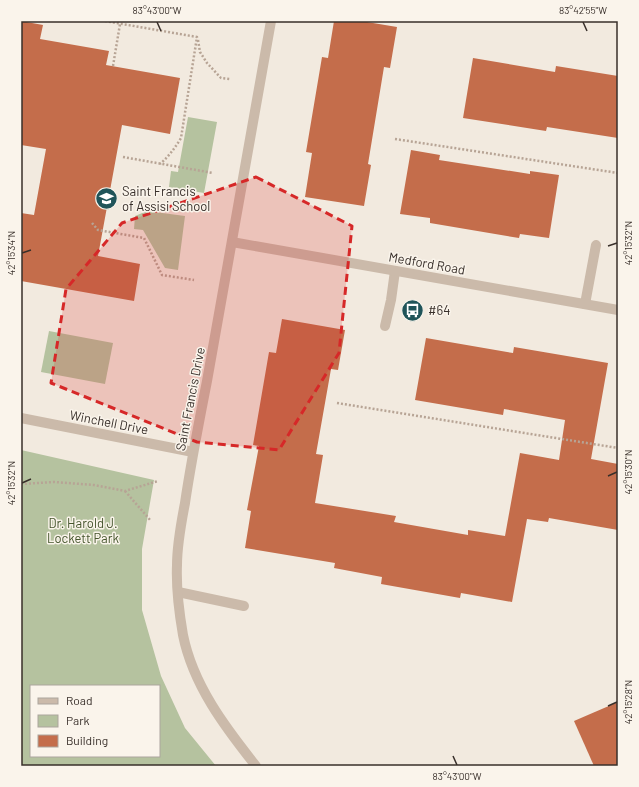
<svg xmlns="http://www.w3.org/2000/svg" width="639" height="787" viewBox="0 0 639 787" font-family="Barlow,sans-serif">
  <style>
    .green { fill: #b5c29f; fill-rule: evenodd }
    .building { fill: #c46d4b }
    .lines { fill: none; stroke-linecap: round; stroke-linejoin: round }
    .path { stroke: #b7a495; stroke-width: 2.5; stroke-dasharray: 2 2; stroke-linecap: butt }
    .service { stroke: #cbbaaa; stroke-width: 10 }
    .minor { stroke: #cbbaaa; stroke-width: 10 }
    .marked { fill: #d62828; fill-opacity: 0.2; stroke: #d62828; stroke-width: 3; stroke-dasharray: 8 5; stroke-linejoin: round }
    .ticks { fill: none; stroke: #382f2a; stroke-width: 1.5 }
    .labels { text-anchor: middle; stroke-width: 3; stroke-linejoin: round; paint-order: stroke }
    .poi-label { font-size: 13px; fill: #382f2a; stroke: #faf4eb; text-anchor: start }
    .street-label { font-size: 13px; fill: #382f2a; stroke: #faf4eb }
    .park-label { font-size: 13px; fill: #46562e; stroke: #faf4eb }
    .neatline { fill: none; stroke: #382f2a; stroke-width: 1.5 }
    .ticks-label { font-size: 10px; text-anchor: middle; fill: #382f2a }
  </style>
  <rect width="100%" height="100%" fill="#f2eadf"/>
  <g class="green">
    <path d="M188 117 217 122 204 193 169 187 171 171 178 172Z"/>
    <path d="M147 211 185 216 178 270 165 268 143 230 134 229 135 216Z"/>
    <path d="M49 331 113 343 105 384 41 372Z"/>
    <path d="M21 450 154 480 142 549V610L161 676 185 728 216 766H21ZM31 686H159V756H31Z"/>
  </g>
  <g class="building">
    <path d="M21 21 43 25 40 39 109 51 106 65 180 78 170 134 122 125 98 256 140 264 134 301 21 281V213L34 215 46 149 21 145Z"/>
    <path d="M334 21H361L397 27 390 68 384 67 368 164 371 165 364 206 305 197 312 153 306 152 322 57 328 58Z"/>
    <path d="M473 58 555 72 556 66 618 76V138L547 127 546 131 463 118Z"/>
    <path d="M411 150 440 155 439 160 530 174V171L559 175 549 238 520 234 519 238 430 223V218L400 214Z"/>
    <path d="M282 319 345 330 338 370 331 369 316 454 323 455 315 503 396 516 394 522 468 535V530L505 536 520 453 559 460 565 420 504 409 503 415 415 400 426 338 513 353 514 347 608 363 591 459 618 464V530L549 518 548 522 527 519 512 602 461 593 460 598 381 584 382 577 334 568 335 563 245 548 251 511 247 510 259 446 253 445 269 352 276 353Z"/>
    <path d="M618 702V766H594L574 721Z"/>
  </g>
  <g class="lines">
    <g class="path">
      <path d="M105 21 197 37 181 138C175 148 169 156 160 164"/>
      <path d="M198 40 200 52 207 63 221 78 230 79"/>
      <path d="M113 66 120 24"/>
      <path d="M395 139 618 173"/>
      <path d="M123 157 213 173"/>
      <path d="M92 223 98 230 144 238 162 275 194 280"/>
      <path d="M337 403 618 448"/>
      <path d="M21 484 54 482 94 485 125 491 158 481"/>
      <path d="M125 491 151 521"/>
    </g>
    <g class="service">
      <path d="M585 304 596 245"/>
      <path d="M385 326 391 300 395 271"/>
      <path d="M178 592 244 606"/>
    </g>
    <g class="minor">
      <path d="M232 242 618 310"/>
      <path d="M21 418 193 452"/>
      <path d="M256 766C225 727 193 685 183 635 179 612 176 588 177 565 177 544 181 524 185 503 191 462 199 422 207 381 228 261 250 141 271 21"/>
    </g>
  </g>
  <path class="marked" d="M256 177 352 226 339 353 279 450 197 442 51 383 66 289 122 223Z"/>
  <path class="ticks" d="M157 22 161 31M583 22 587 31M608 246 617 243M22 253 31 250M608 476 617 472M22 483 31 479M608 706 617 702M453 756 457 765"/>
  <defs>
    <symbol id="school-disc" viewBox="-11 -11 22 22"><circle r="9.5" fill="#205459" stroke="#faf4eb"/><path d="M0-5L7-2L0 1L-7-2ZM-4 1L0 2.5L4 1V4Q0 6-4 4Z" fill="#fff"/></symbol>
    <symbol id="bus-disc" viewBox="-11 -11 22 22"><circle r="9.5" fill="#205459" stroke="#faf4eb"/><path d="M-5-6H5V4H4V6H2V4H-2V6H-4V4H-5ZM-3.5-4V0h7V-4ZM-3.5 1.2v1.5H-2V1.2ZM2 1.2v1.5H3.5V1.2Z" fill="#fff"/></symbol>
  </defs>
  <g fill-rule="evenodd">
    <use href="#school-disc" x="94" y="186" width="25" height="25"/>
    <use href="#bus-disc" x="400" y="298" width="25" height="25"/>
  </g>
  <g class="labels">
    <g class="poi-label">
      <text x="122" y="196">Saint Francis<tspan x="122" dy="15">of Assisi School</tspan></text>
      <text x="428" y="315">#64</text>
    </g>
    <g class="street-label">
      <text transform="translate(427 263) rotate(10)" y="5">Medford Road</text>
      <text transform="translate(190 399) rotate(-79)" y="5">Saint Francis Drive</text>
      <text transform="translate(109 422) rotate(11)" y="5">Winchell Drive</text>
    </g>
    <g class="park-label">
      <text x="83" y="528">Dr. Harold J.<tspan x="83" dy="15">Lockett Park</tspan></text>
    </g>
  </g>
  <rect width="639" height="787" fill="none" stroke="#faf4eb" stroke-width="44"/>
  <rect x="30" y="685" width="130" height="72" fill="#faf4eb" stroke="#aca59e"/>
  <rect x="38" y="698" width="20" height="6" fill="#cbbaaa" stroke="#aca59e"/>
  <text x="66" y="705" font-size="12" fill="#382f2a">Road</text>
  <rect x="38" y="715" width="20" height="12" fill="#b5c29f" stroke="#aca59e"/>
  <text x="66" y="725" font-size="12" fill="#382f2a">Park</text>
  <rect x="38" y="735" width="20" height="12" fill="#c46d4b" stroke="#aca59e"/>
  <text x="66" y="745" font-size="12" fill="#382f2a">Building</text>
  <rect x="22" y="22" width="595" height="743" class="neatline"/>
  <g class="ticks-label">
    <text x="157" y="14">83°43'00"W</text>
    <text x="583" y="14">83°42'55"W</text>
    <text transform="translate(628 243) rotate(-90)" y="4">42°15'32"N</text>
    <text transform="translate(11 253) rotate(-90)" y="4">42°15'34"N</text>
    <text transform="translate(628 472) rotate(-90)" y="4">42°15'30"N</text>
    <text transform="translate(11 483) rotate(-90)" y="4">42°15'32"N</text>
    <text transform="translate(628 702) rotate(-90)" y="4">42°15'28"N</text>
    <text x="457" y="780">83°43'00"W</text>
  </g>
</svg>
